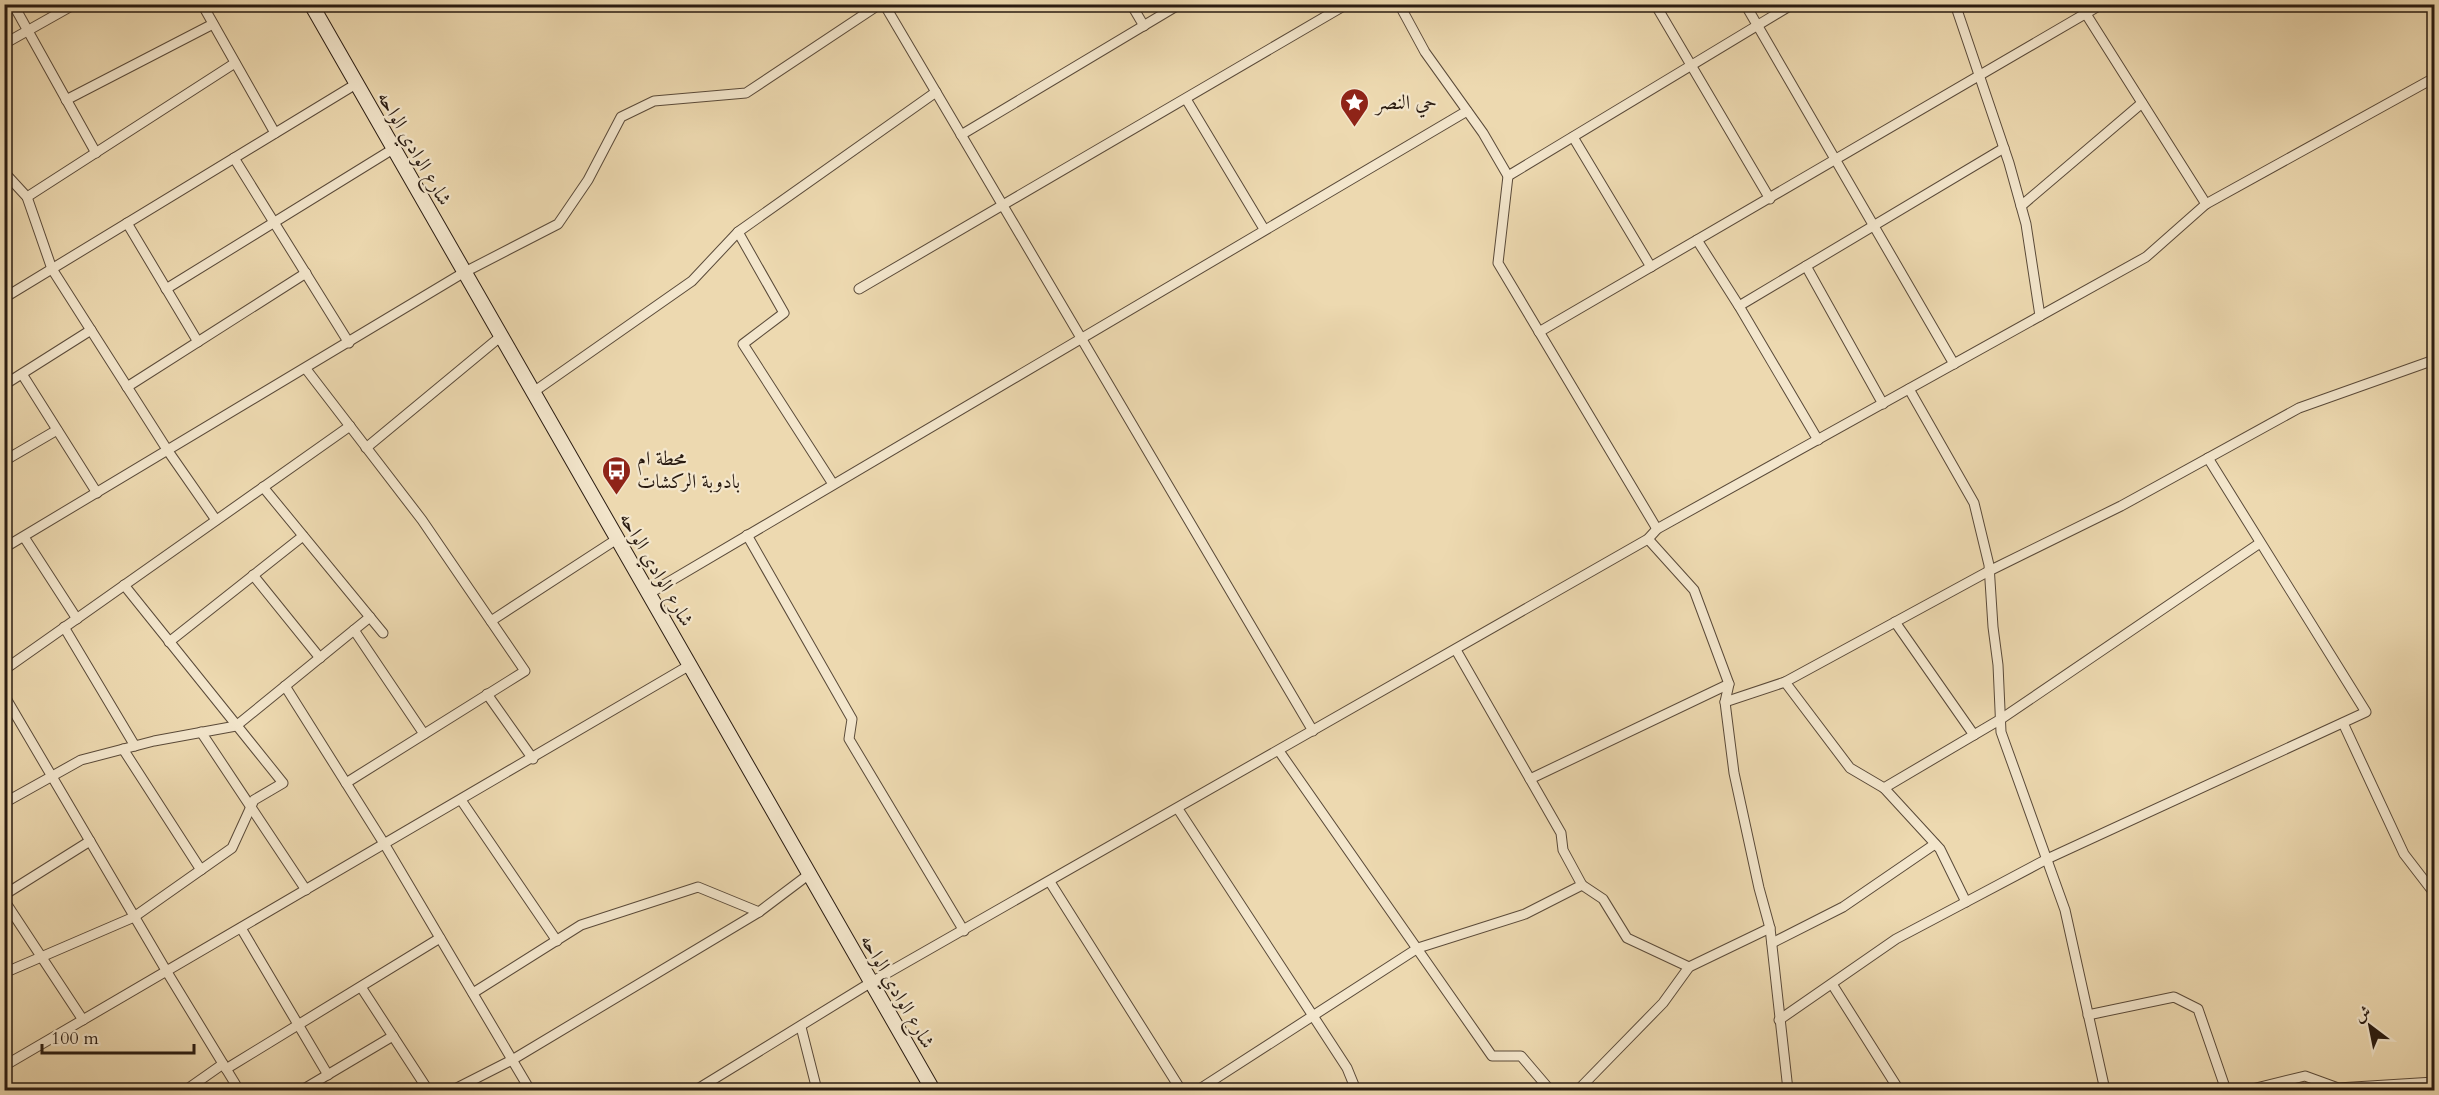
<svg xmlns="http://www.w3.org/2000/svg" width="2439" height="1095" viewBox="0 0 2439 1095" font-family="Cardo,Amiri,serif">
  <style>
    .lines { fill: none; stroke-linecap: round; stroke-linejoin: round }
    .minor-casing { stroke: #5a4a39; stroke-width: 11 }
    .secondary-casing { stroke: #291b11; stroke-width: 16 }
    .minor { stroke: #f3e6cc; stroke-width: 9 }
    .secondary { stroke: #f3e6cc; stroke-width: 14 }
    .labels { text-anchor: middle; stroke-width: 4.5; stroke-linejoin: round; paint-order: stroke }
    .poi-label { font-size: 20px; fill: #291b11; stroke: #f3e6cc; text-anchor: start }
    .street-label { font-size: 20px; fill: #291b11; stroke: #f3e6cc }
  </style>
  <rect width="100%" height="100%" fill="#edd9b0"/>
  <filter id="stains"><feTurbulence type="fractalNoise" baseFrequency=".00333" numOctaves="4"/><feColorMatrix values="0 0 0 0 .2 0 0 0 0 .09 0 0 0 0 .02 0 0 0 .5 -.17"/></filter>
  <radialGradient id="worn" r=".72"><stop offset=".6" stop-color="#630" stop-opacity="0"/><stop offset="1" stop-color="#630" stop-opacity=".3"/></radialGradient>
  <g class="lines">
    <defs>
      <g id="minor">
        <path d="M13 4 96 153"/>
        <path d="M202 4 275 133"/>
        <path d="M884 4 1313 731"/>
        <path d="M1131 4 1144 26"/>
        <path d="M1399 4 1425 52 1483 133 1508 176 1498 263 1657 529"/>
        <path d="M1655 4 1770 199"/>
        <path d="M1745 4 1954 364"/>
        <path d="M1955 4 2009 163 2026 224 2040 316"/>
        <path d="M2086 14 2206 204"/>
        <path d="M4 44 75 4"/>
        <path d="M1186 99 1264 229"/>
        <path d="M66 100 213 24"/>
        <path d="M961 135 1180 4"/>
        <path d="M1573 137 1651 267"/>
        <path d="M234 158 349 343"/>
        <path d="M4 172 27 197 52 269 168 451 216 520"/>
        <path d="M1508 176 1793 4"/>
        <path d="M27 197 235 63"/>
        <path d="M2021 206 2142 103"/>
        <path d="M127 223 198 342"/>
        <path d="M738 232 784 313 743 344 833 484"/>
        <path d="M1697 240 1739 306 1818 440"/>
        <path d="M1806 266 1883 404"/>
        <path d="M166 289 393 149"/>
        <path d="M859 289 1347 4"/>
        <path d="M4 298 356 84"/>
        <path d="M1739 306 2004 148"/>
        <path d="M1539 332 2102 4"/>
        <path d="M306 369 422 520 525 671 346 783"/>
        <path d="M22 374 97 493"/>
        <path d="M4 385 91 330"/>
        <path d="M127 387 306 273"/>
        <path d="M1909 389 1974 503 1989 565 1993 627 1998 665 2001 732 2065 910 2105 1090"/>
        <path d="M532 393 692 281 738 232 936 92"/>
        <path d="M366 448 500 337"/>
        <path d="M4 461 57 430"/>
        <path d="M263 487 383 633"/>
        <path d="M747 535 852 719 849 739 964 931"/>
        <path d="M24 537 77 619"/>
        <path d="M1648 539 1694 590 1729 684 1725 702 1734 773 1759 888 1770 928 1788 1090"/>
        <path d="M4 548 463 273 558 224 588 180 621 117 654 101 746 93 880 4"/>
        <path d="M253 575 320 658"/>
        <path d="M650 593 1467 111"/>
        <path d="M491 621 617 539"/>
        <path d="M1895 622 1974 735"/>
        <path d="M64 627 135 746"/>
        <path d="M354 630 424 734"/>
        <path d="M169 642 303 536"/>
        <path d="M4 670 350 426"/>
        <path d="M1785 682 1850 768 1884 788 2001 719 2260 543"/>
        <path d="M285 686 385 845 530 1090"/>
        <path d="M487 694 533 759"/>
        <path d="M4 695 167 972 239 1090"/>
        <path d="M1725 702 1785 682 1989 571 2121 506 2299 408 2434 360"/>
        <path d="M2343 723 2404 854 2434 893"/>
        <path d="M201 732 306 890"/>
        <path d="M123 749 201 870"/>
        <path d="M1279 751 1492 1056H1521L1550 1090"/>
        <path d="M1530 779 1729 684"/>
        <path d="M1884 788 1940 849 1966 902"/>
        <path d="M461 800 557 941"/>
        <path d="M4 803 81 760 154 741 236 726 370 617"/>
        <path d="M1178 809 1347 1068 1356 1090"/>
        <path d="M1050 882 1181 1090"/>
        <path d="M1582 885 1603 899 1627 938 1689 967"/>
        <path d="M4 895 90 841"/>
        <path d="M4 900 83 1020"/>
        <path d="M241 928 328 1075"/>
        <path d="M1772 943 1843 907 1935 844"/>
        <path d="M4 973 134 917 232 848 254 800 283 783 124 585"/>
        <path d="M1832 984 1899 1090"/>
        <path d="M361 987 428 1090"/>
        <path d="M473 993 581 925 698 887 759 912"/>
        <path d="M2088 1015 2174 997 2198 1009 2226 1090"/>
        <path d="M1779 1020 1896 939 1966 902 2047 859 2366 712 2208 458"/>
        <path d="M801 1027 817 1090"/>
        <path d="M4 1066 690 665"/>
        <path d="M226 1069 440 938"/>
        <path d="M186 1090 223 1064"/>
        <path d="M302 1090 393 1036"/>
        <path d="M453 1090 512 1060 759 912 808 875"/>
        <path d="M696 1090 870 983 1648 539 1657 529 2146 257 2206 204 2434 78"/>
        <path d="M1198 1090 1418 948 1525 914 1582 885 1563 850 1561 833 1456 650"/>
        <path d="M1578 1090 1663 1003 1689 967 1770 928"/>
        <path d="M2248 1090 2305 1076 2338 1088 2434 1082"/>
      </g>
      <path id="secondary" d="M311 4 933 1090"/>
    </defs>
    <use href="#minor" class="minor-casing"/>
    <use href="#secondary" class="secondary-casing"/>
    <use href="#minor" class="minor"/>
    <use href="#secondary" class="secondary"/>
  </g>
  <defs>
    <symbol id="sight-pin" viewBox="-11 -11 22 30"><path d="M0 17L-7.5 6A9.5 9.5 0 1 1 7.5 6Z" fill="#8f2418" stroke="#f3e6cc"/><path d="M0-6L1.8-2.2L6-1.7L2.9 1.2L3.7 5.4L0 3.3L-3.7 5.4L-2.9 1.2L-6-1.7L-1.8-2.2Z" fill="#fff"/></symbol>
    <symbol id="bus-pin" viewBox="-11 -11 22 30"><path d="M0 17L-7.5 6A9.5 9.5 0 1 1 7.5 6Z" fill="#8f2418" stroke="#f3e6cc"/><path d="M-5-6H5V4H4V6H2V4H-2V6H-4V4H-5ZM-3.5-4V0h7V-4ZM-3.5 1.2v1.5H-2V1.2ZM2 1.2v1.5H3.5V1.2Z" fill="#fff"/></symbol>
  </defs>
  <g fill-rule="evenodd">
    <use href="#sight-pin" x="1338" y="86" width="33" height="45"/>
    <use href="#bus-pin" x="600" y="454" width="33" height="45"/>
  </g>
  <g class="labels">
    <g class="poi-label">
      <text x="1376" y="109">حي النصر</text>
      <text x="637" y="465">محطة ام<tspan x="637" dy="23">بادوبة الركشات</tspan></text>
    </g>
    <g class="street-label">
      <text transform="translate(415 148) rotate(60)" y="7">شارع الوادي الواحه</text>
      <text transform="translate(657 569) rotate(60)" y="7">شارع الوادي الواحه</text>
      <text transform="translate(898 991) rotate(60)" y="7">شارع الوادي الواحه</text>
    </g>
  </g>
  <rect width="2439" height="1095" fill="none" stroke="#edd9b0" stroke-width="24"/>
  <rect x="6" y="6" width="2427" height="1083" fill="none" stroke="#291b11" stroke-width="3"/>
  <rect x="12" y="12" width="2415" height="1071" fill="none" stroke="#291b11" stroke-width="1.5"/>
  <g transform="translate(2370 1026) rotate(328)" stroke="#f3e6cc" stroke-width="4.5" paint-order="stroke">
  <path d="M0-4.5L10 22L0 15L-10 22Z" fill="#291b11"/>
  <text y="-9" font-size="16" font-weight="bold" text-anchor="middle" fill="#291b11">ش</text>
  </g>
  <path d="M42 1044v9h152v-9" fill="none" stroke="#291b11" stroke-width="3"/>
  <text x="51" y="1044" font-size="18" fill="#291b11" stroke="#f3e6cc" stroke-width="4.5" paint-order="stroke">100 m</text>
  <rect width="100%" height="100%" filter="url(#stains)"/>
  <rect width="100%" height="100%" fill="url(#worn)"/>
</svg>
